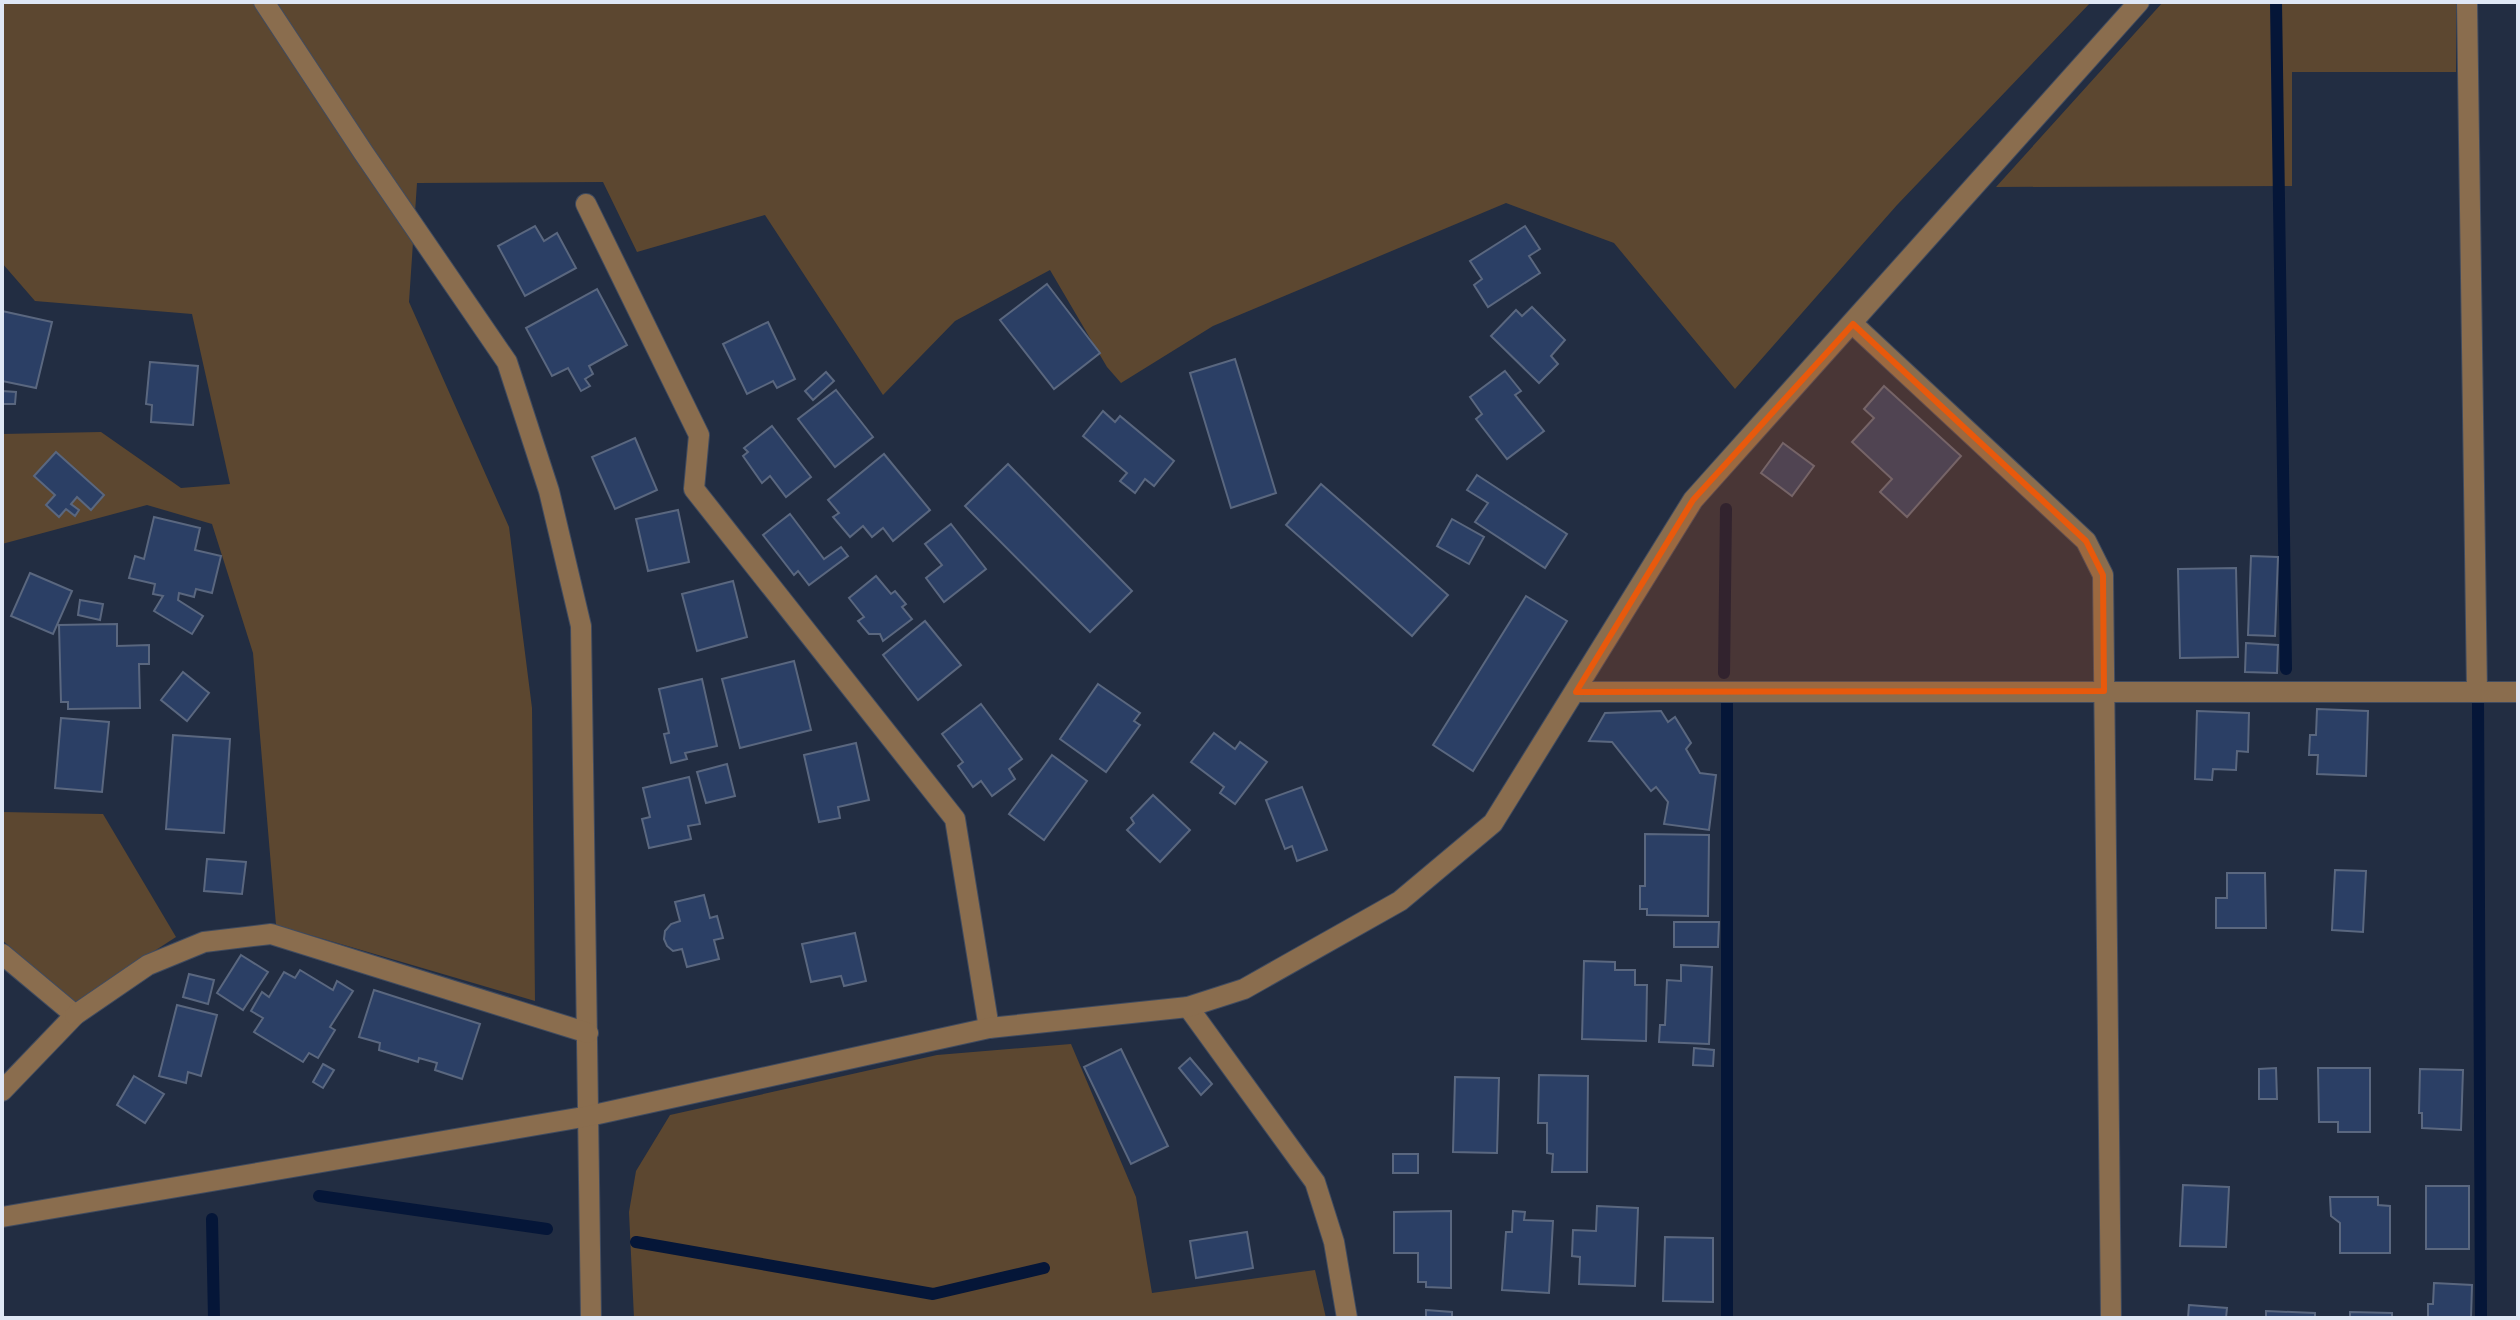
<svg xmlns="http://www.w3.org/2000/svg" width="2520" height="1320" viewBox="0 0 2520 1320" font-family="Literata,serif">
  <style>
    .green { fill: #5c4730 }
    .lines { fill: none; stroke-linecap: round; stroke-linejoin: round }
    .stream { stroke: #051638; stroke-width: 12 }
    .building { fill: #2b3f65; stroke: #5a677f; stroke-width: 2 }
    .minor-casing { stroke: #404b5f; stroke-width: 22 }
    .minor { stroke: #8a6d4e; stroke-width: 20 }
    .marked { fill: #e8590c; fill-opacity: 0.2; stroke: #e8590c; stroke-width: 6; stroke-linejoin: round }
  </style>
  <rect width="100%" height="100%" fill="#222d42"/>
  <g class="green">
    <path d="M2 2H2091L1897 205 1735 389 1614 243 1506 203 1213 326 1121 383 1107 367 1050 270 955 321 883 395 765 215 637 252 603 182 417 183 409 302 509 527 532 708 535 1001 276 925 253 653 212 524 147 505 2 544V434L101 432 181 488 230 484 192 314 35 301 2 263Z"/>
    <path d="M2163 2H2456V72H2292V186L1996 187Z"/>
    <path d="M2 812 103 814 176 937 74 1003 2 940Z"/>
    <path d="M1071 1044 1136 1197 1152 1293 1315 1270 1326 1318H634L629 1212 636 1171 670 1115 937 1055Z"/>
  </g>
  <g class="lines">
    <g class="stream">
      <path d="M2276 2 2286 669"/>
      <path d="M1724 673 1726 509"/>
      <path d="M1727 701V1318"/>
      <path d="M2478 701 2481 1318"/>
      <path d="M319 1196 547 1229"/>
      <path d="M212 1219 214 1318"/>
      <path d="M636 1242 933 1294 1044 1268"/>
    </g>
  </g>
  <g class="building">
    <path d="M535 226 544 241 557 233 576 268 525 296 498 246Z"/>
    <path d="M1525 226 1540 249 1529 256 1540 273 1488 307 1474 285 1482 279 1470 261Z"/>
    <path d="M1047 284 1100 353 1054 389 1000 320Z"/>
    <path d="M597 289 627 345 589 366 593 374 585 379 590 386 581 391 568 368 552 376 526 328Z"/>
    <path d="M1532 307 1565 340 1551 356 1558 364 1539 383 1491 336 1516 310 1522 316Z"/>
    <path d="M2 311 52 322 36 388 2 381Z"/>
    <path d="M768 322 795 379 777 388 773 381 747 394 723 344Z"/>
    <path d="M1235 359 1276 493 1231 508 1190 373Z"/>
    <path d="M150 362 198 366 193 425 151 422 152 405 146 404Z"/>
    <path d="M1505 371 1521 391 1515 395 1544 431 1507 459 1476 419 1482 414 1470 397Z"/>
    <path d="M826 372 834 381 813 400 805 391Z"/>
    <path d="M1884 386 1961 456 1907 517 1880 492 1892 479 1852 442 1874 418 1864 409Z"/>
    <path d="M836 390 873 437 835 467 798 419Z"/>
    <path d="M2 391 16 392 15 404H2Z"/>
    <path d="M1103 411 1115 422 1120 416 1174 461 1154 486 1145 479 1135 493 1120 481 1127 473 1083 436Z"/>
    <path d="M772 426 811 477 786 497 770 476 762 483 743 456 748 452 744 448Z"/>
    <path d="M635 438 657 490 615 509 592 457Z"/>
    <path d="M1783 443 1814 466 1792 496 1761 473Z"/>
    <path d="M56 452 104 495 91 510 77 497 71 504 79 510 75 516 66 509 59 517 46 505 55 495 34 476Z"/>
    <path d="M884 454 930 510 893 541 883 528 872 537 863 526 850 537 833 517 839 513 828 500Z"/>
    <path d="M1008 464 1132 591 1090 632 965 506Z"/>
    <path d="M1477 475 1567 534 1545 568 1475 522 1488 503 1467 490Z"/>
    <path d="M1321 484 1448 595 1412 636 1286 525Z"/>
    <path d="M678 510 689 562 648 571 636 519Z"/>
    <path d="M790 514 824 559 841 547 848 556 809 585 798 571 794 575 763 535Z"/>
    <path d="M154 517 200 528 195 550 221 556 212 593 196 589 194 597 179 593 178 600 203 616 192 634 154 611 163 596 153 594 155 584 129 578 135 556 144 559Z"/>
    <path d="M1452 519 1484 537 1469 564 1437 546Z"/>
    <path d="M951 524 986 569 944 602 926 578 942 565 925 544Z"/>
    <path d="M2251 556 2278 557 2275 636 2248 635Z"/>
    <path d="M2236 568 2238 657 2180 658 2178 569Z"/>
    <path d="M30 573 72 591 53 634 11 616Z"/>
    <path d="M876 576 891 594 895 591 906 604 902 607 912 619 883 641 880 634H869L858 621 864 617 849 598Z"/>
    <path d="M733 581 747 637 697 651 682 594Z"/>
    <path d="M1526 596 1567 621 1473 771 1433 745Z"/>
    <path d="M80 600 103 604 100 620 78 615Z"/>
    <path d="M925 621 961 665 918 700 883 655Z"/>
    <path d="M117 624V646L149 645V664H139L140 708 68 709V702H61L59 625Z"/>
    <path d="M2246 643 2278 645 2277 673 2245 672Z"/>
    <path d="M794 661 811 730 740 748 722 679Z"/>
    <path d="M183 672 209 693 187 721 161 700Z"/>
    <path d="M702 679 717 746 685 753 687 759 671 763 664 734 669 733 659 689Z"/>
    <path d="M1098 684 1140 713 1134 721 1140 725 1106 772 1060 739Z"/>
    <path d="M981 704 1022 759 1009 769 1015 779 992 796 981 781 973 787 958 766 963 762 942 734Z"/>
    <path d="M2317 709 2368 711 2366 776 2317 774 2318 755H2309L2310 735H2316Z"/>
    <path d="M1661 711 1668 722 1675 717 1691 743 1686 749 1700 773 1716 775 1709 830 1664 824 1668 802 1656 787 1651 791 1612 742 1589 741 1605 713Z"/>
    <path d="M2197 711 2249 713 2248 752 2237 751 2236 770 2213 769 2212 780 2195 779Z"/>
    <path d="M61 718 109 722 102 792 55 788Z"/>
    <path d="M1214 733 1235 749 1240 742 1267 762 1235 804 1220 793 1224 787 1191 762Z"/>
    <path d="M173 735 230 739 224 833 166 829Z"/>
    <path d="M856 743 869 800 838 807 840 818 819 822 804 755Z"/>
    <path d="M1052 755 1087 781 1044 840 1009 814Z"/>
    <path d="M727 764 735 796 706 803 697 772Z"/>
    <path d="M689 777 700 824 688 826 691 839 649 848 642 819 650 817 643 788Z"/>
    <path d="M1302 787 1327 850 1297 861 1292 846 1285 849 1266 800Z"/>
    <path d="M1153 795 1190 830 1160 862 1127 830 1134 823 1131 818Z"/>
    <path d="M1645 834 1709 835 1708 916 1647 915V909H1640V886H1645Z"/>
    <path d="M207 859 246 862 242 894 204 891Z"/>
    <path d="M2335 870 2366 871 2363 932 2332 930Z"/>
    <path d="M2227 873H2265L2266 928H2216V898H2227Z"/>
    <path d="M704 895 710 918 717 916 723 938 714 940 719 959 687 967 682 949 673 951 667 946 664 939 665 931 671 924 680 921 675 902Z"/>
    <path d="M1674 922H1719L1718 947H1674Z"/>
    <path d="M855 933 866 981 844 986 841 976 811 982 802 944Z"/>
    <path d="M241 955 268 972 243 1010 217 993Z"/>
    <path d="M1584 961 1615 962V970H1635V985H1647L1646 1041 1582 1039Z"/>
    <path d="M1681 965 1712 967 1709 1044 1659 1042 1660 1025H1665L1667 980 1681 981Z"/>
    <path d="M300 970 333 990 337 981 353 991 330 1027 335 1030 318 1058 309 1053 303 1062 254 1032 263 1018 251 1011 262 992 269 997 284 972 295 978Z"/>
    <path d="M189 974 214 980 208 1004 183 997Z"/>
    <path d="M374 990 480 1024 462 1079 435 1070 437 1063 419 1058 418 1062 379 1050 380 1043 359 1037Z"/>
    <path d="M177 1005 217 1015 201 1076 188 1072 186 1083 159 1076Z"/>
    <path d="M1694 1048 1714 1050 1713 1066 1693 1065Z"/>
    <path d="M1121 1049 1168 1146 1131 1164 1084 1067Z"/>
    <path d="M1190 1058 1212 1084 1201 1095 1179 1068Z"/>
    <path d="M323 1064 334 1070 323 1088 313 1082Z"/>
    <path d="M2276 1068 2277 1099H2259V1069Z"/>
    <path d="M2318 1068H2370V1132H2338V1122H2319Z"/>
    <path d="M2420 1069 2463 1070 2461 1130 2422 1128V1113H2419Z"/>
    <path d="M1539 1075 1588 1076 1587 1172H1552L1553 1154 1547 1153V1123H1538Z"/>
    <path d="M134 1076 164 1094 145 1123 117 1105Z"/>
    <path d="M1455 1077 1499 1078 1497 1153 1453 1152Z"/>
    <rect x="1393" y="1154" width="25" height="19"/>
    <path d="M2183 1185 2229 1187 2226 1247 2180 1246Z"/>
    <rect x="2426" y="1186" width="43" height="63"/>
    <path d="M2330 1197H2378V1205L2390 1206V1253H2340V1223L2331 1216Z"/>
    <path d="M1597 1206 1638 1208 1635 1286 1579 1284 1580 1257 1572 1256 1573 1230 1596 1231Z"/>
    <path d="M1451 1211V1288L1426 1287V1282H1418V1253H1394V1212Z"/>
    <path d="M1513 1211 1525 1212 1524 1220 1553 1221 1549 1293 1502 1290 1506 1232H1512Z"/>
    <path d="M1247 1232 1253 1268 1196 1278 1190 1241Z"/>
    <path d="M1665 1237 1713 1238V1302L1663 1301Z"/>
    <path d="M2434 1283 2472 1285 2471 1318H2428V1304H2433Z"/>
    <path d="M2189 1305 2227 1308 2226 1318H2188Z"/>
    <path d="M1426 1310 1452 1312V1318H1426Z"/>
    <path d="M2266 1311 2315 1313V1318H2266Z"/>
    <path d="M2350 1312 2392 1313V1318H2350Z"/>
  </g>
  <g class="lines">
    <defs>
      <g id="minor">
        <path d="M264 2 363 152 507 362 549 491 581 626 591 1318"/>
        <path d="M2467 2 2477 692"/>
        <path d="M586 204 699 435 694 489 955 819 989 1028"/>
        <path d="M1853 324 2086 541 2103 575 2111 1318"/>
        <path d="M1576 692H2518"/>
        <path d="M2 954 75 1015 2 1091"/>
        <path d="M1188 1007 1315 1182 1334 1242 1347 1318"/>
        <path d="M75 1015 148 965 204 942 271 934 588 1033"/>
        <path d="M2 1217 589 1116 989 1028 1188 1007 1244 989 1400 901 1493 823 1693 500 2139 2"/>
      </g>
    </defs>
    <use href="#minor" class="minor-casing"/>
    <use href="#minor" class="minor"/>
  </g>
  <path class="marked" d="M1853 324 2086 541 2103 575 2104 691 1576 692 1693 500Z"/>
  <rect width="2520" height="1320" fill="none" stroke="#dfe7f5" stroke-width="8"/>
</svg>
